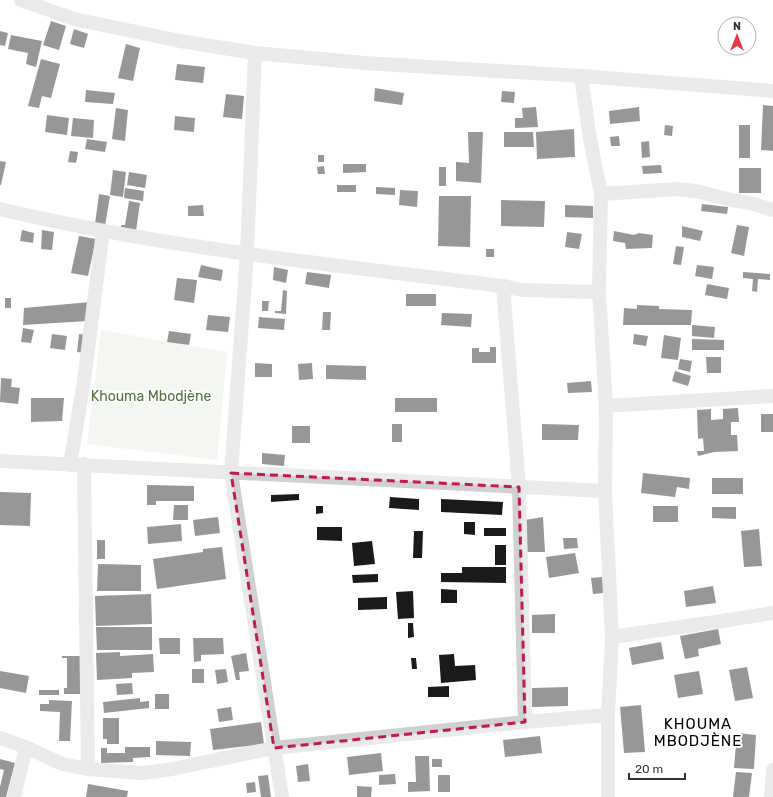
<svg xmlns="http://www.w3.org/2000/svg" width="773" height="797" viewBox="0 0 773 797" font-family="Rubik,sans-serif">
  <style>
    .green { fill: #e6ecdf }
    .building { fill: #1a1a1a }
    .lines { fill: none; stroke-linecap: round; stroke-linejoin: round }
    .minor { stroke: #d0d0d0; stroke-width: 14 }
    .marked { fill: none; stroke: #c2185b; stroke-width: 3; stroke-dasharray: 8 5; stroke-linejoin: round }
    .labels { text-anchor: middle; stroke-width: 4; stroke-linejoin: round; paint-order: stroke }
    .park-label { font-size: 14px; fill: #56703f; stroke: #fff }
    .neighbourhood-label { font-size: 15px; letter-spacing: 1px; fill: #000; stroke: #fff }
  </style>
  <rect width="100%" height="100%" fill="#fff"/>
  <path class="green" d="M101 330 227 352 217 460 87 444Z"/>
  <g class="building">
    <path d="M51 21 66 26 59 50 43 45Z"/>
    <path d="M74 29 88 34 84 48 70 44Z"/>
    <path d="M0 31 8 33 5 46 0 45Z"/>
    <path d="M11 35 42 41 36 67 26 64 28 53 8 49Z"/>
    <path d="M126 44 140 48 133 81 118 78Z"/>
    <path d="M41 59 60 64 51 98 42 96 39 108 28 106Z"/>
    <path d="M177 64 205 67 203 83 175 80Z"/>
    <path d="M375 88 404 93 402 105 374 101Z"/>
    <path d="M86 90 115 93 113 104 85 102Z"/>
    <path d="M502 91 515 92 514 103 501 102Z"/>
    <path d="M226 94 244 96 242 119 223 117Z"/>
    <path d="M763 105 773 106V151L761 150Z"/>
    <path d="M536 107 538 127 515 128V118H523L522 108Z"/>
    <path d="M639 107 640 121 610 124 609 111Z"/>
    <path d="M116 108 128 110 125 141 112 139Z"/>
    <path d="M47 115 69 118 67 135 45 132Z"/>
    <path d="M175 116 195 118 194 132 174 130Z"/>
    <path d="M73 118 94 120 93 138 71 136Z"/>
    <path d="M665 125 673 126 672 136 664 135Z"/>
    <rect x="739" y="125" width="11" height="33"/>
    <path d="M574 129 575 157 537 159 536 132Z"/>
    <path d="M468 132H483L481 183 456 181V162L469 163Z"/>
    <path d="M504 132H533L534 147H504Z"/>
    <path d="M619 136 620 146H611L610 137Z"/>
    <path d="M87 139 107 142 105 152 85 149Z"/>
    <path d="M649 141 650 157 642 158 641 142Z"/>
    <path d="M70 151 78 152 76 163 68 162Z"/>
    <rect x="318" y="155" width="6" height="7"/>
    <path d="M0 161 6 162 1 185H0Z"/>
    <path d="M343 164H366V172L343 173Z"/>
    <path d="M661 165 662 173 643 174 642 166Z"/>
    <path d="M324 166 325 174H318L317 167Z"/>
    <rect x="439" y="167" width="7" height="19"/>
    <rect x="739" y="168" width="22" height="25"/>
    <path d="M113 170 126 172 123 197 110 195Z"/>
    <path d="M129 172 147 175 145 188 127 185Z"/>
    <rect x="337" y="185" width="19" height="7"/>
    <path d="M376 187 395 188V195L376 194Z"/>
    <path d="M125 188 144 191 143 201 124 198Z"/>
    <path d="M400 190 418 191 417 207 399 205Z"/>
    <path d="M99 194 110 196 105 226 95 224Z"/>
    <path d="M439 196H471L470 247 438 246Z"/>
    <path d="M501 200 545 201 544 227 501 226Z"/>
    <path d="M129 201 140 203 136 231 121 229V225H125Z"/>
    <path d="M702 204 728 207 727 214 701 211Z"/>
    <path d="M203 205 204 216H188V206Z"/>
    <path d="M565 205 593 206V218L565 217Z"/>
    <path d="M737 225 749 227 744 256 731 253Z"/>
    <path d="M682 226 703 231 700 241 682 237Z"/>
    <path d="M22 230 34 233 33 243 20 241Z"/>
    <path d="M42 230 54 232 52 250 41 249Z"/>
    <path d="M614 231 634 235 639 233 653 235 652 248 626 249 625 243 613 241Z"/>
    <path d="M567 232 582 234 579 249 565 247Z"/>
    <path d="M79 236 96 239 88 276 71 273Z"/>
    <path d="M676 246 684 247 681 265 673 264Z"/>
    <rect x="486" y="249" width="8" height="8"/>
    <path d="M201 265 223 270 221 281 198 277Z"/>
    <path d="M697 265 714 267 712 279 695 276Z"/>
    <path d="M274 267 288 270 286 283 273 280Z"/>
    <path d="M307 272 331 275 329 288 305 284Z"/>
    <path d="M743 272 770 274V280L758 279 757 292 752 291 753 279 743 278Z"/>
    <path d="M177 278 197 280 194 303 174 300Z"/>
    <path d="M707 284 729 288 727 299 705 295Z"/>
    <path d="M283 290 287 291 286 314 275 313V311H281Z"/>
    <rect x="406" y="294" width="30" height="12"/>
    <rect x="5" y="298" width="6" height="10"/>
    <path d="M262 301H269L268 311H262Z"/>
    <path d="M90 302 88 321 23 325 24 308Z"/>
    <path d="M637 305 659 306V309L692 310 691 325H623L624 308 637 309Z"/>
    <path d="M323 312H331L330 330H322Z"/>
    <path d="M442 313 472 314 471 327 441 325Z"/>
    <path d="M208 315 230 317 228 332 206 330Z"/>
    <path d="M259 317 285 319 284 330 258 328Z"/>
    <path d="M692 325 715 327 714 338 692 336Z"/>
    <path d="M23 328 34 330 31 343 21 342Z"/>
    <path d="M169 331 191 334 189 345 167 342Z"/>
    <path d="M52 334 67 336 65 350 50 348Z"/>
    <path d="M79 334 88 335 85 353 77 352Z"/>
    <path d="M634 334 648 336 646 346 633 344Z"/>
    <path d="M664 335 681 338 678 360 661 358Z"/>
    <path d="M692 339 724 340V350H692Z"/>
    <path d="M490 347H496V363H472V348H479V352H490Z"/>
    <path d="M706 357H721V373H707Z"/>
    <path d="M680 359 692 361 690 372 678 369Z"/>
    <path d="M255 363 272 364V377H255Z"/>
    <path d="M312 363 313 379 299 380 298 364Z"/>
    <path d="M326 365 366 366V380L326 379Z"/>
    <path d="M675 371 691 376 688 386 672 381Z"/>
    <path d="M1 378 12 379 11 387 20 388 18 404 0 402Z"/>
    <path d="M591 381 592 392 568 393 567 383Z"/>
    <path d="M31 398H64L62 421 31 422Z"/>
    <rect x="395" y="398" width="42" height="14"/>
    <path d="M738 408 739 422H731V435H737L738 451 714 452 698 456 697 451H704L703 438 698 439 697 410 711 409V420L723 419V409Z"/>
    <rect x="761" y="414" width="12" height="18"/>
    <rect x="392" y="424" width="10" height="18"/>
    <path d="M542 424 579 425 578 440H542Z"/>
    <rect x="292" y="426" width="18" height="17"/>
    <path d="M262 453 285 455 284 466 262 464Z"/>
    <path d="M643 473 690 478 689 489 677 487 675 497 641 493Z"/>
    <rect x="712" y="478" width="31" height="16"/>
    <path d="M147 485 194 486V501H156V505H147Z"/>
    <path d="M0 492 31 493 30 526 0 525Z"/>
    <path d="M299 494V500L271 502V495Z"/>
    <path d="M390 497 419 499V510L389 508Z"/>
    <path d="M441 499 503 502 502 515 441 512Z"/>
    <path d="M174 505H188V520H173Z"/>
    <path d="M316 506H323V513L316 514Z"/>
    <rect x="653" y="506" width="25" height="16"/>
    <path d="M712 507H736V519L712 518Z"/>
    <path d="M218 517 220 533 195 536 193 520Z"/>
    <path d="M543 517 545 552H527L525 520Z"/>
    <path d="M464 522H475V535L464 534Z"/>
    <path d="M181 524 182 541 148 544 147 527Z"/>
    <path d="M317 527H342V541L317 540Z"/>
    <rect x="484" y="528" width="22" height="8"/>
    <path d="M759 529 762 566 744 567 741 531Z"/>
    <path d="M414 531H423L422 558H413Z"/>
    <path d="M563 538H577L578 548 564 549Z"/>
    <rect x="97" y="540" width="8" height="19"/>
    <path d="M372 541 375 564 354 566 352 543Z"/>
    <rect x="495" y="545" width="11" height="20"/>
    <path d="M222 547 226 579 157 589 153 559 203 552V549Z"/>
    <path d="M575 553 579 573 549 578 546 557Z"/>
    <path d="M98 564 141 565V591H97Z"/>
    <path d="M462 567H506V583L441 582V573H462Z"/>
    <path d="M378 574V582L353 583 352 575Z"/>
    <path d="M602 577 604 593 593 594 591 578Z"/>
    <path d="M713 586 716 603 686 607 684 591Z"/>
    <path d="M441 589 457 590V603H441Z"/>
    <path d="M413 591 414 618 398 619 396 592Z"/>
    <path d="M151 594 152 624 96 626 95 596Z"/>
    <path d="M387 597V609L358 610V598Z"/>
    <path d="M555 614V633H532V615Z"/>
    <path d="M408 623H413L414 637 408 638Z"/>
    <path d="M96 627H152V650H97Z"/>
    <path d="M718 629 721 644 698 649 699 656 685 659 680 636Z"/>
    <path d="M159 638H180V654H160Z"/>
    <path d="M193 638H223L224 654 201 655V661L194 662Z"/>
    <path d="M661 642 664 659 632 665 629 648Z"/>
    <path d="M120 652V656L153 654 154 672 132 673V678L97 680 96 653Z"/>
    <path d="M246 653 249 671 239 672 240 680H236L231 656Z"/>
    <path d="M454 654 455 666 475 665 476 680 441 683 439 655Z"/>
    <path d="M62 656H82V694H64V688H67V658H62Z"/>
    <path d="M411 658H416L417 669H412Z"/>
    <path d="M747 667 753 698 735 701 729 670Z"/>
    <rect x="192" y="669" width="12" height="14"/>
    <path d="M226 669 228 682 217 684 215 670Z"/>
    <path d="M0 671 29 676 26 693 0 688Z"/>
    <path d="M699 671 703 694 678 698 674 675Z"/>
    <path d="M132 683 133 694 117 695 116 684Z"/>
    <path d="M449 686V697H428V687Z"/>
    <path d="M568 687V706L532 707V688Z"/>
    <rect x="39" y="690" width="20" height="5"/>
    <rect x="155" y="694" width="14" height="15"/>
    <path d="M140 698V702L149 701V708L104 713 103 702Z"/>
    <path d="M49 700 72 701 70 741H59L60 712 40 711V704H49Z"/>
    <path d="M641 705 645 752 624 753 620 707Z"/>
    <path d="M231 707 233 720 219 722 217 709Z"/>
    <path d="M103 718H119V744H107V739H103Z"/>
    <path d="M261 722 264 744 213 750 210 729Z"/>
    <path d="M737 733 756 735 754 769 734 768Z"/>
    <path d="M540 736 542 753 505 757 503 740Z"/>
    <path d="M156 741 191 742 190 756 156 755Z"/>
    <path d="M125 747H150V757L133 758V762L101 763V748H107V753H125Z"/>
    <path d="M381 753 383 771 349 775 347 757Z"/>
    <path d="M415 756H429L430 791 408 792V782H416Z"/>
    <path d="M0 759 15 763 6 797H0V787L4 770 0 769Z"/>
    <rect x="432" y="759" width="10" height="8"/>
    <path d="M308 764 310 781 298 782 296 766Z"/>
    <path d="M736 772 752 773 749 797H733Z"/>
    <path d="M395 774 396 784 379 785V775Z"/>
    <path d="M268 775 271 797H261L258 776Z"/>
    <rect x="438" y="775" width="12" height="17"/>
    <path d="M255 782 256 792 247 793 246 783Z"/>
    <path d="M88 784 128 791 127 797H86Z"/>
    <path d="M357 786 372 787 371 797H357Z"/>
  </g>
  <g class="lines">
    <g class="minor">
      <path d="M21 0 74 19 180 41 255 53 365 63 581 76 773 91"/>
      <path d="M255 53 247 254 231 473 282 797"/>
      <path d="M581 76 590 139 601 194 599 292 606 406 605 491 612 637 608 715V797"/>
      <path d="M601 194 677 189 696 191 731 200 750 203 773 210"/>
      <path d="M0 209C165 248 335 265 503 286L522 290 599 292"/>
      <path d="M503 286 519 487 525 722"/>
      <path d="M606 406 773 396"/>
      <path d="M0 461 605 491"/>
      <path d="M84 464 88 769"/>
      <path d="M70 465 84 381 103 231"/>
      <path d="M612 637 722 621 773 613"/>
      <path d="M0 738 26 747 62 764 88 769 142 773 167 770 274 748 525 722 608 715"/>
      <path d="M14 797 26 747"/>
      <path d="M771 797 773 770"/>
    </g>
  </g>
  <path d="M0 0H773V797H0ZM231 473 519 487 525 722 274 748Z" fill="#fff" fill-opacity=".55" fill-rule="evenodd"/>
  <path class="marked" d="M231 473 519 487 525 722 274 748Z"/>
  <g class="labels">
    <g class="park-label">
      <text x="151" y="401">Khouma Mbodjène</text>
    </g>
    <g class="neighbourhood-label">
      <text x="698" y="729">KHOUMA<tspan x="698" dy="17">MBODJÈNE</tspan></text>
    </g>
  </g>
  <g transform="translate(737 36)"><circle r="19" fill="#ffffff" stroke="#adadad"/>
  <path d="M0-3L7 15L0 10L-7 15Z" fill="#e63946"/>
  <text y="-6" font-size="11" font-weight="bold" text-anchor="middle" fill="#333333">N</text>
  </g>
  <path d="M629 773v6h56v-6" fill="none" stroke="#333333" stroke-width="2"/>
  <text x="635" y="773" font-size="12" fill="#333333" stroke="#ffffff" stroke-width="3" paint-order="stroke">20 m</text>
</svg>
